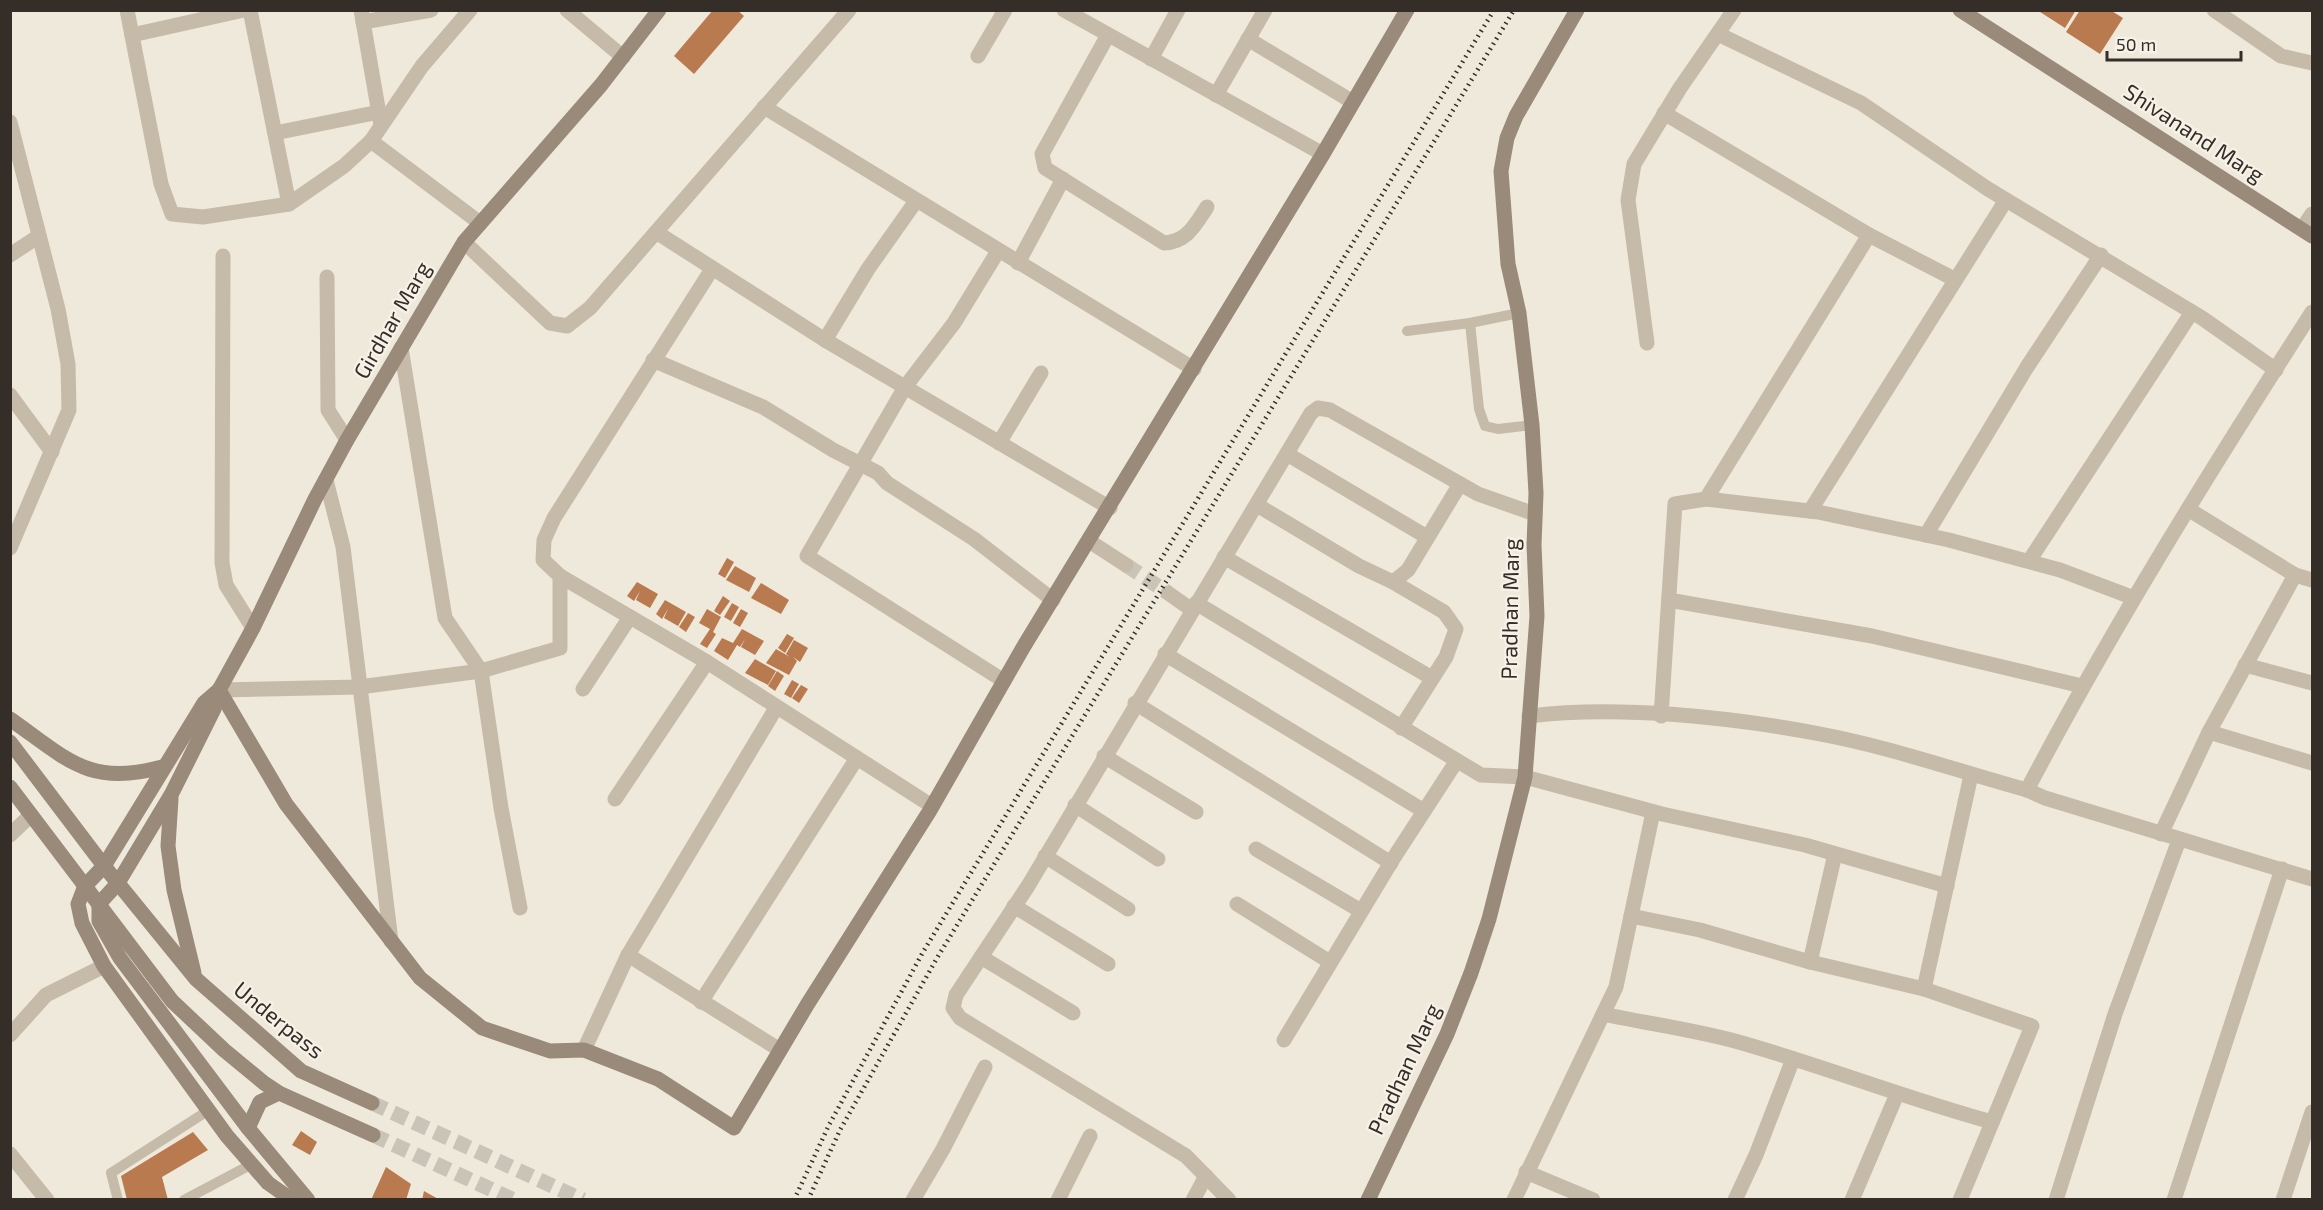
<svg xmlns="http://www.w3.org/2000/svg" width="2323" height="1210" viewBox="0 0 2323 1210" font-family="'Exo 2',sans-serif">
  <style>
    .building { fill: #ba7a4f }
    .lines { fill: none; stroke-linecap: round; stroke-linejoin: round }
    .street-tunnel { stroke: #cac3b7; stroke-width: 15; stroke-dasharray: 15 8; stroke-linecap: butt }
    .secondary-tunnel { stroke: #cac3b7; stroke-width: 15; stroke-dasharray: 15 8; stroke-linecap: butt }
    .lane { stroke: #c6bba9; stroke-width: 10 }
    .street { stroke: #c6bba9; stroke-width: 15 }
    .secondary { stroke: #998a7a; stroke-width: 15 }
    .rail { stroke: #342d28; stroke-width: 4.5; stroke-dasharray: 1.5 4.5; stroke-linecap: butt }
    .labels { text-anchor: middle; stroke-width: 4.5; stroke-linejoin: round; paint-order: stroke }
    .street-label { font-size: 22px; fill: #342d28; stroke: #f7f2e7 }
  </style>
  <rect width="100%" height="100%" fill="#efe9db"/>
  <g class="building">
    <path d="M713 10H737L744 16 694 74 674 56Z"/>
    <path d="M2037 10H2076L2065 28Z"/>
    <path d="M2080 10H2110L2123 18 2100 54 2066 32Z"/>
    <path d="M727 558 734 562 725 578 718 574Z"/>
    <path d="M735 566 756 578 749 592 726 580Z"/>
    <path d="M637 582 658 594 650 608 636 600 640 591 634 601 627 596Z"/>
    <path d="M761 583 789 600 781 614 751 598Z"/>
    <path d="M723 596 730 601 720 615 714 611Z"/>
    <path d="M665 600 686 612 678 626 664 618 668 609 662 619 656 614Z"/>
    <path d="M732 603 739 607 731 621 724 617Z"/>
    <path d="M707 609 721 617 713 632 716 634 707 648 700 644 710 629 699 623Z"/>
    <path d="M741 609 748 613 740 627 733 623Z"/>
    <path d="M688 613 695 617 686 632 679 627Z"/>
    <path d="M742 629 764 641 755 655 741 647 745 639 740 647 737 645 728 660 714 651 722 638 733 643Z"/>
    <path d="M787 634 794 638 785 653 778 648Z"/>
    <path d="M794 640 808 648 800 662 793 657 797 661 789 675 766 663 776 649 790 657 786 654Z"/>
    <path d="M755 659 776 671 768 685 745 673Z"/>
    <path d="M777 671 784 676 775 691 768 686Z"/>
    <path d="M792 680 799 684 791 698 784 694Z"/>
    <path d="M801 685 808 689 799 703 792 698Z"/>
    <path d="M301 1131 317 1142 310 1155 292 1145Z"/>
    <path d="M193 1132 208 1150 162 1177 168 1200H127L121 1176Z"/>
    <path d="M386 1167 411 1184 406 1200H371Z"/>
    <path d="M424 1191 440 1200H422Z"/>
  </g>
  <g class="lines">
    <path class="street-tunnel" d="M1126 565 1168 593"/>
    <g class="secondary-tunnel">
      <path d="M372 1103 583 1200"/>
      <path d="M373 1135 514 1200"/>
    </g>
    <g class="lane">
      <path d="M1470 323 1479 409 1485 426 1498 429 1532 425"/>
      <path d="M1407 331 1470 323 1519 313"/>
      <path d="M118 1200 111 1173 209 1110"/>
      <path d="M184 1200 252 1164"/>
    </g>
    <g class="street">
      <path d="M127 10 161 184 172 214 203 217 289 204 344 166 371 141 480 223"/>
      <path d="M250 10 289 204"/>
      <path d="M361 10 381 125"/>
      <path d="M567 10 623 57"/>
      <path d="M1064 10 1323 154"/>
      <path d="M2214 10 2281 56 2312 63"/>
      <path d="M363 22 431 10"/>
      <path d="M1718 34 1861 103 1988 189 2202 318 2276 370"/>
      <path d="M132 35 244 10"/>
      <path d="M1108 35 1042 154 1045 168 1164 243C1187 242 1195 225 1207 207"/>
      <path d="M1248 39 1353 102"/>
      <path d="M978 56 1005 10"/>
      <path d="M1151 59 1178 10"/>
      <path d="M1216 95 1265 10"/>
      <path d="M764 107 1194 369"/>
      <path d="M1664 113 1869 235"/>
      <path d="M10 122 58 309 68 364 69 410 10 548"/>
      <path d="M275 133 379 112"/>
      <path d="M371 141 422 66 470 10"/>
      <path d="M2302 229 2312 214"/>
      <path d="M656 232 825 340 1110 508"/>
      <path d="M464 242 550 323 567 326 590 308 849 10"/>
      <path d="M998 251 954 323 905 387 807 556 1004 681"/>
      <path d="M10 255 39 236"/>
      <path d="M223 256 222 563 226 585 253 628"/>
      <path d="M1018 263 1063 179"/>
      <path d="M712 269 554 518 544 540 543 560 560 576 707 662 932 806"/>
      <path d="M327 277 328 410 347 440"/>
      <path d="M825 340 868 269 916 201"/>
      <path d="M1647 343 1628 200 1634 164 1680 88 1734 10"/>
      <path d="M401 348 445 618 481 671 501 808 520 908"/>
      <path d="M653 360 763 407 833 450 878 473 887 483 974 539 1053 600"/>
      <path d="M10 395 52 452"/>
      <path d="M999 443 1041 373"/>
      <path d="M1287 454 1427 537"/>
      <path d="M326 480 343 547 391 941"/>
      <path d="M1706 499 1869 235 1954 279"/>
      <path d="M1257 505 1359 566 1393 582 1408 570 1460 484"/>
      <path d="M2188 509 2295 575 2312 580"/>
      <path d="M1810 511 2006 200"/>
      <path d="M1926 535 2027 367 2101 255"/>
      <path d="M1089 541 1126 565"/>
      <path d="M1224 557 1432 678"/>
      <path d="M2029 561 2192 312"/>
      <path d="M1393 582 1444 612 1456 629 1446 657 1401 728"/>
      <path d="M1168 593 1192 610"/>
      <path d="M1669 600 1872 636 2082 686"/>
      <path d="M1196 603 1481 775 1525 777 1662 814 1805 845 1947 886"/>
      <path d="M1165 654 1424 811"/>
      <path d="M2245 665 2312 683"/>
      <path d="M583 689 630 617"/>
      <path d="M219 690 359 687 481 671 560 648V576"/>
      <path d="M1135 703 1391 863"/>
      <path d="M1529 716C1618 705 1731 717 1820 734 1890 747 1958 771 2027 790L2045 798 2312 879"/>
      <path d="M1661 716 1675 504 1706 499 1818 512 1949 540 2060 570 2134 598"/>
      <path d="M2209 732 2312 763"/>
      <path d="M1104 756 1196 812"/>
      <path d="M2027 790C2113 626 2212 468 2312 312"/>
      <path d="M615 799 707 662"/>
      <path d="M1075 805 1158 859"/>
      <path d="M2161 834 2209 732 2295 575"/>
      <path d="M10 835 31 815"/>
      <path d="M1256 849 1361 911"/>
      <path d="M1045 856 1128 909"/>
      <path d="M1237 904 1330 962"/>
      <path d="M1014 906 1108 964"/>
      <path d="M1631 916 1700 930 1810 962 1924 989 2032 1026 1960 1200"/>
      <path d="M628 955 780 1050"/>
      <path d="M981 957 1073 1013"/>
      <path d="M1810 962 1835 854"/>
      <path d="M1924 989 1971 775"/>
      <path d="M701 1002 857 758"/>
      <path d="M1603 1014C1649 1024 1697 1030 1742 1043 1826 1067 1908 1099 1992 1122"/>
      <path d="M10 1035 46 995 104 966"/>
      <path d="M1284 1040 1393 859 1456 762"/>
      <path d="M584 1050 628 955 776 708"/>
      <path d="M10 1154 47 1200"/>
      <path d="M1526 1172 1593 1200"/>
      <path d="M913 1200 943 1149 985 1067"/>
      <path d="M1058 1200 1090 1136"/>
      <path d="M1193 1200 1206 1176"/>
      <path d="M1229 1200 1186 1156 960 1018 953 1008 956 995 1028 886 1311 413 1318 408 1330 410 1478 494 1535 514"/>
      <path d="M1514 1200 1616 987 1653 812"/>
      <path d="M1735 1200 1756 1155 1793 1059"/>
      <path d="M1852 1200 1897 1094"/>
      <path d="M2056 1200 2115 1014 2179 840"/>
      <path d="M2174 1200 2282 869"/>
      <path d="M2283 1200 2312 1112"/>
    </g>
    <g class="secondary">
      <path d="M1960 10 2312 236"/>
      <path d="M219 690 286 804 420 978 482 1028 550 1051 584 1050 658 1079 734 1128 807 1005 929 812 1024 646 1323 154 1407 10"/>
      <path d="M219 690 204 703 104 866 85 886 78 904 82 923 104 966 227 1136 268 1183 292 1200"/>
      <path d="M10 719C67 759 89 787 162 767"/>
      <path d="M10 742 104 866 196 979 301 1071 372 1103"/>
      <path d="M10 787 172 1001 224 1050 264 1083 279 1093 373 1135"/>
      <path d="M171 799 168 846 174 890 194 973"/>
      <path d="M248 1128 260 1102 279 1093"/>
      <path d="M308 1200 248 1128 120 958 99 921V904L118 883 172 793 214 709 219 690 253 628 315 499 347 440 464 242 601 85 659 10"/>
      <path d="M1368 1200 1447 1034 1471 973 1489 919 1525 777 1537 616 1534 545 1536 493 1532 425 1519 313 1508 264 1501 171 1507 138 1516 116 1577 10"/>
    </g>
    <g class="rail">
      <path d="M794 1200 829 1125 923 952 1494 10"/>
      <path d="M808 1200 840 1130 937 958 1514 10"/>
    </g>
  </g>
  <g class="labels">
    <g class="street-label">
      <text transform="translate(2194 133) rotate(33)" y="8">Shivanand Marg</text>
      <text transform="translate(392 320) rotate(-60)" y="8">Girdhar Marg</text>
      <text transform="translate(1510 609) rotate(-89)" y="8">Pradhan Marg</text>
      <text transform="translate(279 1020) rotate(39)" y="8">Underpass</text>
      <text transform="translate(1404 1069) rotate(-65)" y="8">Pradhan Marg</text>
    </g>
  </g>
  <rect width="2323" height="1210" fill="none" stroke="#342d28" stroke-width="24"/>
  <path d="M2107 51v9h134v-9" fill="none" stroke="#342d28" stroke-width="3"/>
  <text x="2116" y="51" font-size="18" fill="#342d28" stroke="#f7f2e7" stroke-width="4.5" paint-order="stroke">50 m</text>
</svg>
